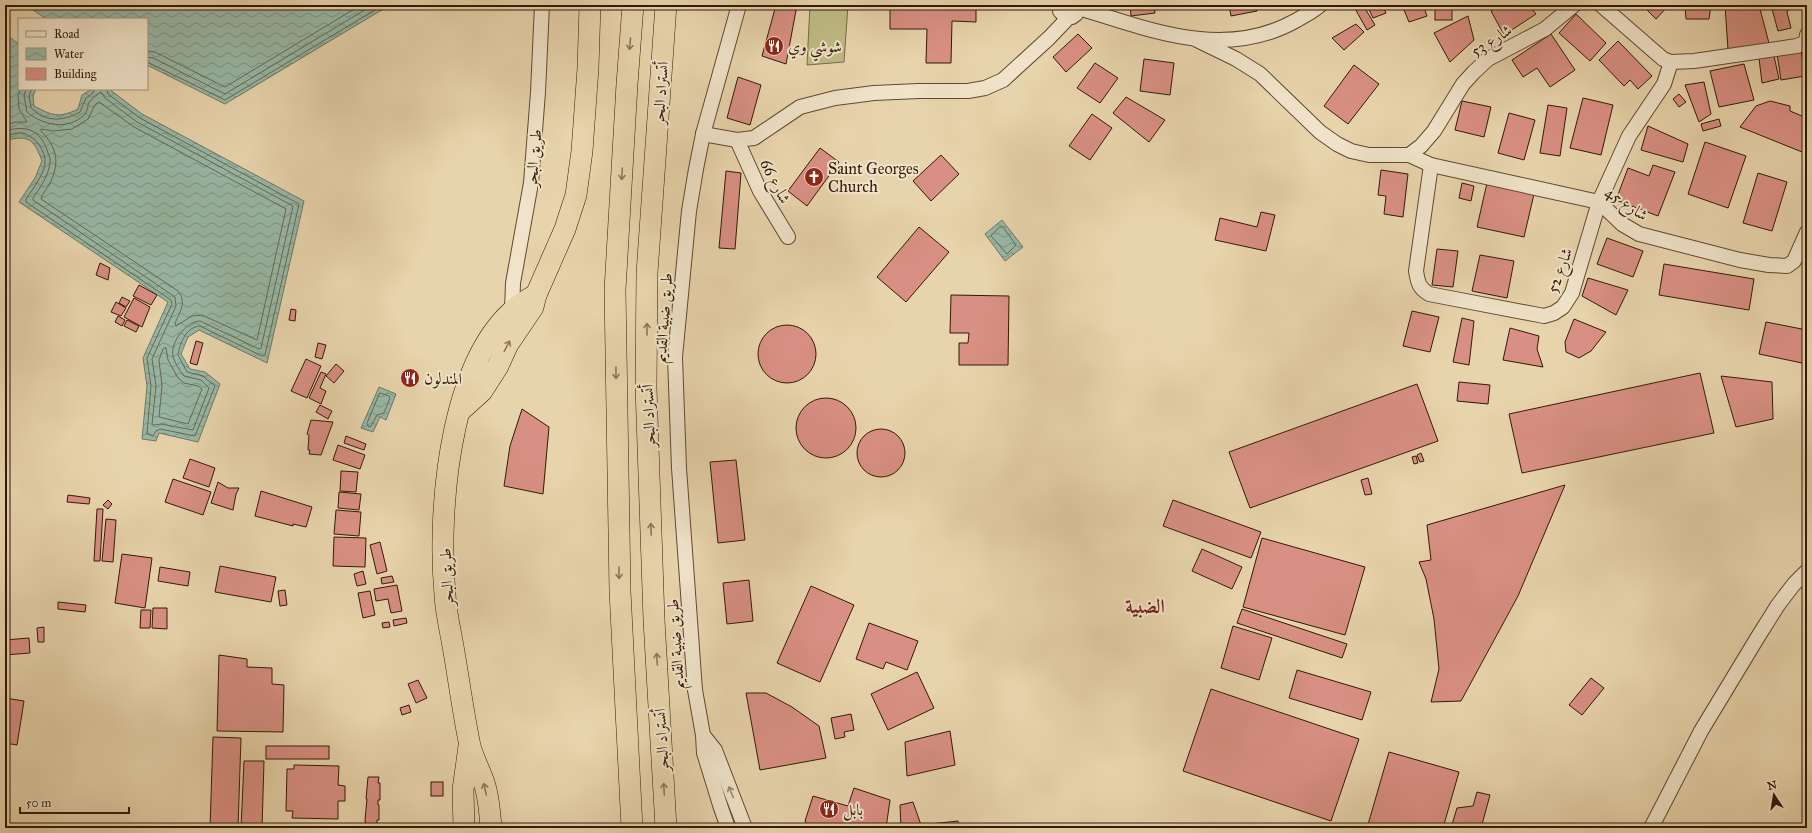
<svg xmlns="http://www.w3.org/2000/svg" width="1812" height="833" viewBox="0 0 1812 833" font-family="'IM FELL Great Primer',Amiri,serif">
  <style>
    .pitch { fill: #bebb84; stroke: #786a46 }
    .water { fill: url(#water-waves); stroke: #6f7866 }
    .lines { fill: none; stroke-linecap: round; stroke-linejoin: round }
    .shore { stroke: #656856; stroke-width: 1 }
    .building { fill: #d99084; stroke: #321907 }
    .minor-casing { stroke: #604830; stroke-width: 16 }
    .highway-casing { stroke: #321907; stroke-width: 22 }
    .minor { stroke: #f0e3c9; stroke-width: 14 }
    .highway { stroke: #e8d4ac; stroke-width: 21 }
    .oneway { stroke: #8d765a }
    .oneway2 { stroke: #9a8872 }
    .labels { text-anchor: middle; stroke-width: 4; stroke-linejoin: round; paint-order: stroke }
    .street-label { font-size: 16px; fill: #321907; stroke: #f0e3c9 }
    .poi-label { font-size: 16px; fill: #321907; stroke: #f0e3c9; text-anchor: start }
    .district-label { font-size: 20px; font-weight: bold; fill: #7a1f14; stroke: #f0e3c9 }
  </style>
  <defs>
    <pattern id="water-waves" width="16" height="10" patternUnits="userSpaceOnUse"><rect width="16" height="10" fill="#98b8a6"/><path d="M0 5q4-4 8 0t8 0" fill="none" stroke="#7d9585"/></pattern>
  </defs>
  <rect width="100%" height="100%" fill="#e8d4ac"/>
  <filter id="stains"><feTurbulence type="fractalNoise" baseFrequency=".005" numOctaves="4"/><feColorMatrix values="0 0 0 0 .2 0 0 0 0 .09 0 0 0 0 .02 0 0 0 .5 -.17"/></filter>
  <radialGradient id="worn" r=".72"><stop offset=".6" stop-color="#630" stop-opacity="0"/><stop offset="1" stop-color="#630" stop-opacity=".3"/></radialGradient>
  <path class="pitch" d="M810 5H848L844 62 807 65Z"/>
  <g class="water">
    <path d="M26 5H390L225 104 147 65V19H46Z"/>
    <path d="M5 34 19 44V89H36L33 96 34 106C52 115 58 119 78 109L82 95 92 89H109L142 114 304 201 267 363 199 330 188 337 181 354 190 369 205 372 220 384 198 442 159 433 156 441 142 439 147 386 143 358 168 302 19 202 35 178 42 161C34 139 28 134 5 141Z"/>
    <path d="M1002 220 1023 247 1005 261 985 234Z"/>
    <path d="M379 387 396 394 386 420 380 417 373 432 361 428Z"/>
  </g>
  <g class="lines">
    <g class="shore">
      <path d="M147 51 155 52 225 87 361 5"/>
      <path d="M147 57 153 58 225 94 373 5"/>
      <path d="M147 62 225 100 383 5"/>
      <path d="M32 89 29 95 31 108C47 122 61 122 80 112L86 98 93 93 94 89"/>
      <path d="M99 102 134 127 286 209 257 340 202 315 192 316 176 326 175 323C180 312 187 301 178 291L41 199C42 194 46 190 49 185 60 164 58 148 41 131V129L53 131 72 129 88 119 95 105Z"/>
      <path d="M5 125 16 122H27L19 109 18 96 20 89"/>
      <path d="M5 131C25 125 40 129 47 150 48 154 51 158 50 162 49 175 40 188 33 198V200L175 297 176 306 152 359 156 386 152 424 154 425 161 424 193 430 209 388 201 380 184 376C180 371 174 362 173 356 170 343 186 321 200 321L259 349 261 348 293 206 137 122 105 98 101 92C99 93 92 99 90 101 87 105 88 112 84 115 68 131 42 125 27 112L24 96 26 89"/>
      <path d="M5 137C9 135 13 134 17 133 31 131 45 148 45 161 46 172 32 190 26 199V202L171 300 172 304 147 358 151 386 147 434 153 436 156 431 160 429 195 436 215 386 203 376 187 372 178 355C180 343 186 327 200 326L262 356 265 355 299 204 140 118 108 94 107 89"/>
      <path d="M1000 227H1003L1016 245 1007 254 991 236Z"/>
      <path d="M166 348 168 360 178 378 184 383 198 386 202 389 188 424 159 417 162 386 159 360 163 349Z"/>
      <path d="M380 393 389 396 390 398 384 413 377 415 371 426 369 427 367 424Z"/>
    </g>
  </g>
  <g class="building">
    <path d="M776 5H797L786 64 762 56Z"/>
    <path d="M890 5H976V22L952 21 951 63H926L927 29H890Z"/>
    <rect x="1104" y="5" width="12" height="3"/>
    <path d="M1130 5H1154L1155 13 1131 16Z"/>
    <path d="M1229 5H1255L1257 11 1231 16Z"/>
    <path d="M1273 5H1288V6L1274 8Z"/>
    <path d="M1353 5H1363L1375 25 1367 30Z"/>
    <path d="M1367 5H1382L1386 13 1373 18Z"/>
    <path d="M1402 5H1423L1427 16 1409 22Z"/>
    <rect x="1435" y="5" width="17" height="15"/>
    <path d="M1501 5H1529L1536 14 1504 35 1491 11Z"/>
    <path d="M1642 5H1669L1656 19Z"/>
    <path d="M1685 5H1711L1709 19H1686Z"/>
    <path d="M1725 5H1759L1770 47 1728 50Z"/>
    <path d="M1771 5H1792L1787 12 1791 28 1778 31Z"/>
    <path d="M1576 14 1606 43 1590 61 1559 33Z"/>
    <path d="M1468 16 1474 40 1450 62 1434 33Z"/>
    <path d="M1356 24 1364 32 1344 50 1332 38Z"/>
    <path d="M1078 34 1092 48 1066 72 1053 57Z"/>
    <path d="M1551 34 1575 70 1550 87 1537 68 1523 77 1512 60Z"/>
    <path d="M1618 41 1652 76 1638 89 1630 80 1624 86 1599 60Z"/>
    <path d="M1801 50 1805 76 1781 80 1777 54Z"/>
    <path d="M1774 56 1779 79 1762 83 1759 58Z"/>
    <path d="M1144 59 1174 63 1170 95 1140 91Z"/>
    <path d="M1095 63 1118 78 1100 103 1077 88Z"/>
    <path d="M1744 64 1754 100 1719 107 1710 71Z"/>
    <path d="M1354 65 1379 84 1348 124 1324 106Z"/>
    <path d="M738 77 761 85 750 125 727 118Z"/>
    <path d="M1704 82 1711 114 1699 122 1685 85Z"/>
    <path d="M1679 94 1686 102 1679 107 1673 99Z"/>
    <path d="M1126 97 1165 120 1149 142 1113 113Z"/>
    <path d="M1583 98 1613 105 1601 155 1570 148Z"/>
    <path d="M1462 101 1491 107 1484 137 1455 130Z"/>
    <path d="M1770 101 1790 106V111L1807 118 1804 131 1807 133V154L1740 127 1756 106Z"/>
    <path d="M1548 105 1567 108 1560 156 1540 153Z"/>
    <path d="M1509 113 1535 120 1524 160 1498 153Z"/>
    <path d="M1092 114 1112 128 1090 160 1069 146Z"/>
    <path d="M1719 119 1721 126 1703 131 1701 124Z"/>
    <path d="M1648 126 1688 144 1683 162 1641 150Z"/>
    <path d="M1705 142 1746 156 1728 208 1688 194Z"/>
    <path d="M820 148 839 162 807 206 788 191Z"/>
    <path d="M941 155 959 174 931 201 913 181Z"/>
    <path d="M1653 165 1675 172 1658 216 1616 200 1628 168 1649 176Z"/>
    <path d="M1381 170 1408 174 1403 217 1384 214 1386 196 1378 195Z"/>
    <path d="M726 171 741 173 735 249 719 248Z"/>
    <path d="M1758 173 1787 182 1772 231 1743 223Z"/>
    <path d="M1462 183 1474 186 1471 201 1459 198Z"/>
    <path d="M1487 183 1534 194 1524 237 1477 227Z"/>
    <path d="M1261 212 1275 215 1266 251 1215 240 1220 218 1257 227Z"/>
    <path d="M919 227 949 252 906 302 877 277Z"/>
    <path d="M1607 238 1643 251 1633 277 1597 264Z"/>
    <path d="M1437 249 1458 251 1453 287 1432 285Z"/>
    <path d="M1480 255 1514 261 1507 298 1472 291Z"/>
    <path d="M100 263 110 268 108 280 96 275Z"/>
    <path d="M1664 264 1754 279 1749 310 1659 295Z"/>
    <path d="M1588 278 1628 290 1616 315 1582 296Z"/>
    <path d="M139 285 157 295 151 305 133 296Z"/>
    <path d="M951 295 1009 296 1008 365H959V343H968L969 333H950Z"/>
    <path d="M122 297 130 301 126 307 119 303Z"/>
    <path d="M134 298 150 307 142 327 124 317Z"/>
    <path d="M116 302 126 308 121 316 111 312Z"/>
    <path d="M291 309 296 310 295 321 289 320Z"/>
    <path d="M1412 311 1439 317 1430 352 1403 346Z"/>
    <path d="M118 316 125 320 122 326 115 322Z"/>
    <path d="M1462 318 1474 321 1469 365 1453 362Z"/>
    <path d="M1574 319 1606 332 1591 351 1579 358 1566 352 1565 342Z"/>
    <path d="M127 320 139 326 136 332 124 326Z"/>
    <path d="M1766 322 1807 330V364L1759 354Z"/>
    <circle cx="787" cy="354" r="29"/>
    <path d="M1510 328 1539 336 1537 349 1543 367 1503 360Z"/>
    <path d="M196 341 203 343 197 365 190 363Z"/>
    <path d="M318 343 326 345 322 359 315 357Z"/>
    <path d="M306 359 321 366 307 398 291 391Z"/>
    <path d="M336 364 344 371 334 383 326 376Z"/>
    <path d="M321 372 326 374 320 388 326 391 321 404 309 398Z"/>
    <path d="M1700 373 1714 433 1522 473 1509 414Z"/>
    <path d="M1721 376 1772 382 1773 419 1736 427Z"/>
    <path d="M1459 382 1490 385 1488 404 1457 401Z"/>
    <path d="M1417 384 1438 441 1250 508 1229 452Z"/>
    <circle cx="826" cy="428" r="30"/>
    <path d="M320 405 332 411 328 419 316 412Z"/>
    <path d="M522 409 549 427 543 494 504 486 510 446Z"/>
    <path d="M311 420 333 422 321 455 309 454 310 450H308L309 435 307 434Z"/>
    <circle cx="881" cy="453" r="24"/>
    <path d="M346 436 366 444 364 450 344 443Z"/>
    <path d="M338 445 365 455 360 469 333 460Z"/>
    <path d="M1421 453 1424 461 1420 462 1417 455Z"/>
    <path d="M1416 456 1418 463 1414 464 1412 457Z"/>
    <path d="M190 459 215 468 209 487 183 478Z"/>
    <path d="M736 460 745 540 718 543 710 462Z"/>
    <path d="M341 471 358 472 356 492 340 491Z"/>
    <path d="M1368 478 1372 494 1365 495 1361 480Z"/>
    <path d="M173 479 211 492 203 515 165 502Z"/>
    <path d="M218 482 228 488H239L236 494 233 510 211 503Z"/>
    <path d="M1565 485 1518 596 1461 701 1431 702 1439 669 1434 619 1426 579 1419 562 1431 560 1427 525Z"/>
    <path d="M261 491 312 507 306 527 293 524V526L255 516Z"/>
    <path d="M339 492 361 494 359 510 338 508Z"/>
    <path d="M68 495 90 498 89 504 67 502Z"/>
    <path d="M108 500 112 504 108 509 103 505Z"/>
    <path d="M1173 500 1261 532 1251 558 1163 526Z"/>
    <path d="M97 509H103L100 561H94Z"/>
    <path d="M336 510 361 512 359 536 334 534Z"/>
    <path d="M106 519 116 520 113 562 102 561Z"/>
    <path d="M334 537 366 538 365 567 333 566Z"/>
    <path d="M1262 538 1365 567 1345 635 1243 607Z"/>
    <path d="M380 542 387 571 377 574 370 545Z"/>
    <path d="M1202 549 1242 567 1232 589 1192 571Z"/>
    <path d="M122 554 152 558 145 608 115 603Z"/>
    <path d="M220 566 276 577 271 602 215 592Z"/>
    <path d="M160 567 190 572 188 586 158 581Z"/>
    <path d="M363 571 366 584 357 586 354 574Z"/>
    <path d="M392 576 394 582 382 584 381 578Z"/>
    <path d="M749 580 753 621 727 624 723 583Z"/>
    <path d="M397 585 402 611 391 613 388 599 376 601 374 589Z"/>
    <path d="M811 586 854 605 820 682 777 663Z"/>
    <path d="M285 590 287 605 280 606 278 591Z"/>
    <path d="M370 591 375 615 363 618 358 593Z"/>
    <path d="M58 602 86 605 85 612 58 609Z"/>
    <path d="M153 608H167V629L152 628Z"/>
    <path d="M1242 609 1347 644 1342 658 1237 623Z"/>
    <path d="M141 610H151L150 628H140Z"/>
    <path d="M406 618 407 623 394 626 393 620Z"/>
    <path d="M389 622 390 627 383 628 382 623Z"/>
    <path d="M869 623 918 641 907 670 886 662 883 669 856 659Z"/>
    <path d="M1233 626 1272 638 1259 680 1221 668Z"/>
    <path d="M44 627V642H38L37 628Z"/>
    <path d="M29 638 30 653 5 655V640Z"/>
    <path d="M219 655 247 659V667L272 668V684L284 685 283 732 217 731Z"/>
    <path d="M1297 670 1371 692 1362 720 1289 698Z"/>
    <path d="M917 672 934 708 888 730 871 694Z"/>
    <path d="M1591 678 1604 688 1582 715 1569 705Z"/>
    <path d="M418 680 427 698 416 703 408 684Z"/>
    <path d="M1211 689 1359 739 1331 821 1183 771Z"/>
    <path d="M746 693H766L792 707 819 726 826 758 760 770Z"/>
    <path d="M5 698 24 701 17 745 5 743Z"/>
    <path d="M409 705 411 712 402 715 400 708Z"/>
    <path d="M851 714 854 730 844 732 845 737 835 739 831 718Z"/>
    <path d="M950 731 955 765 907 776 905 742Z"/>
    <path d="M213 737 241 738 238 828H210Z"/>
    <rect x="266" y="746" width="63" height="13"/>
    <path d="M1389 752 1459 772 1443 828H1367Z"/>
    <path d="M244 761H264L262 828H241Z"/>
    <path d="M294 765 339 766 338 785 345 786V801H338V819L292 818 293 811H286L287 769H294Z"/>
    <path d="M368 777H379L378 783H380V800H378V805H379V820H377V828H366L365 820 367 799H366Z"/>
    <rect x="431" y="782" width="12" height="14"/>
    <path d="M854 788 890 800 886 828H810L805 821 813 796 848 806Z"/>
    <path d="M1477 792 1490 795 1481 828H1451L1457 808 1473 806Z"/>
    <path d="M913 802 921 825 958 821 960 828H901L900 805Z"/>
  </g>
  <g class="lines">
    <defs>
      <g id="minor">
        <path d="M1060 5V11L1065 16 1072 17 1076 14"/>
        <path d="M1601 5 1663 59 1671 62 1694 61 1797 46 1806 42 1807 35"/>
        <path d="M1079 8C1151 30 1225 61 1297 20 1305 15 1314 11 1320 5"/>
        <path d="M1197 40 1236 59 1260 74 1320 132 1337 144 1351 151 1369 155H1409L1431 165 1599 202 1622 224 1639 234 1740 260 1769 265 1787 266 1794 261 1807 232"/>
        <path d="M703 134 737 140 754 138 800 107 835 98 874 93 919 91H968L985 88 1003 80 1049 38 1069 17"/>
        <path d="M737 140 760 191 788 237"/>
        <path d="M1409 155 1421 146 1434 131 1463 84 1474 72 1488 59 1545 29 1574 5"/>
        <path d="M1431 165 1416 271C1418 283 1419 288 1429 294L1544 316 1554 313 1563 307 1572 293 1599 202 1629 136 1664 84 1671 62"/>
        <path d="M518 317 512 310 513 283 531 183 538 92 542 5"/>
        <path d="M703 735 715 750 745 828"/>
        <path d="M728 828 720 805 704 753 703 735 695 690 679 468 675 357 689 211 696 169 703 134 739 5"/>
        <path d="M1651 828 1701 731 1756 640 1778 605 1794 584 1807 571"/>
      </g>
      <g id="highway">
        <path d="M460 411 482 391 498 366 508 344 533 307 536 295 565 229 576 195 582 151 588 68 590 5"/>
        <path d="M464 828 463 790 469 746"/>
        <path d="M491 828C490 815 489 799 485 786 481 771 471 756 469 741 463 711 459 681 454 652 451 633 446 614 445 595 437 510 449 337 536 295"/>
        <path d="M632 828 620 591 615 290 627 84 633 5"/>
        <path d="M666 828 654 620 646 387 647 273 666 5"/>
      </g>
    </defs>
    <use href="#minor" class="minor-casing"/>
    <use href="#highway" class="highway-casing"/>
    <use href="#minor" class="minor"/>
    <use href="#highway" class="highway"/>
  </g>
  <defs><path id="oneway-shaft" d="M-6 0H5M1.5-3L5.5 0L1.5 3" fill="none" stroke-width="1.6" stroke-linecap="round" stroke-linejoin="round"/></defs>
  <g class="oneway">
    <use href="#oneway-shaft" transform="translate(630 44) rotate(95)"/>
    <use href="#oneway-shaft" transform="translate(622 174) rotate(93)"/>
    <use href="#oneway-shaft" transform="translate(647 329) rotate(-90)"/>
    <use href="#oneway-shaft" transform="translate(507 346) rotate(-62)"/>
    <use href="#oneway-shaft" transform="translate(616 373) rotate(89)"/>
    <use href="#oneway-shaft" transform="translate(651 529) rotate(-92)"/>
    <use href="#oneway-shaft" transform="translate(619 573) rotate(89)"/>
    <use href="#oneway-shaft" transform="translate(657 659) rotate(-93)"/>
    <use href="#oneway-shaft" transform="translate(485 789) rotate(-102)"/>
    <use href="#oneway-shaft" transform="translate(664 789) rotate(-93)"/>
  </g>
  <use class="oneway2" href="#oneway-shaft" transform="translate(731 792) rotate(-112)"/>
  <defs>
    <symbol id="restaurant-disc" viewBox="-11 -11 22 22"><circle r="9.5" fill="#8f2418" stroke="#f0e3c9"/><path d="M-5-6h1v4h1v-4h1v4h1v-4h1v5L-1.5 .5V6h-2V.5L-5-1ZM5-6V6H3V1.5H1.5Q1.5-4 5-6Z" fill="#fff"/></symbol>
    <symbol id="church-disc" viewBox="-11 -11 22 22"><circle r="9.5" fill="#8f2418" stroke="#f0e3c9"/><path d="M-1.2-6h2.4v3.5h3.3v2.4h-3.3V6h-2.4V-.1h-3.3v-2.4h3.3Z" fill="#fff"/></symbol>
  </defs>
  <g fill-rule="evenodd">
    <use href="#restaurant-disc" x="763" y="35" width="22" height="22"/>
    <use href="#church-disc" x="803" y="166" width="22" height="22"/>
    <use href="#restaurant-disc" x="399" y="367" width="22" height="22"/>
    <use href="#restaurant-disc" x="818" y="798" width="22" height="22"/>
  </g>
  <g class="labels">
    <g class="street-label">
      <text transform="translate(1491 40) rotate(-33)" y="6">شارع 53</text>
      <text transform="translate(660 93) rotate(-86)" y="6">أتستراد البحر</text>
      <text transform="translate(533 158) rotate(-85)" y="6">طريق البحر</text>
      <text transform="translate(776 181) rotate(63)" y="6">شارع 66</text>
      <text transform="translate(1627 203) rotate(34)" y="6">شارع 45</text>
      <text transform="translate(1559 270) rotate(-70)" y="6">شارع 52</text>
      <text transform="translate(663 318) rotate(-86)" y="6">طريق ضبية القديم</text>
      <text transform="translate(648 416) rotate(-92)" y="6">أتستراد البحر</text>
      <text transform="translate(446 577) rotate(-93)" y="6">طريق البحر</text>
      <text transform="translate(675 644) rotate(-94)" y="6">طريق ضبية القديم</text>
      <text transform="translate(661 740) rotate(-93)" y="6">أتستراد البحر</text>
    </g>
    <g class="poi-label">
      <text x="788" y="52">شوشي وي</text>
      <text x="828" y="174">Saint Georges<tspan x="828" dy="18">Church</tspan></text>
      <text x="424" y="384">المندلون</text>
      <text x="843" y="815">بابل</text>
    </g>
    <g class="district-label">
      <text x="1145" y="613">الضبية</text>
    </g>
  </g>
  <rect width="1812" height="833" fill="none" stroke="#e8d4ac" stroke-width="20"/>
  <rect x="6" y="6" width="1800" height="821" fill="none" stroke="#321907" stroke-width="2"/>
  <rect x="10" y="10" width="1792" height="813" fill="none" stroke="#321907"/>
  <rect x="18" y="18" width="130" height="72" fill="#f0e3c9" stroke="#a4927b"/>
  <rect x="26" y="31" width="20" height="6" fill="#f0e3c9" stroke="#a4927b"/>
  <text x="54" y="38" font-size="12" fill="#321907">Road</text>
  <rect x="26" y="48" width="20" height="12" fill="url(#water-waves)" stroke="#a4927b"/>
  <text x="54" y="58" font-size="12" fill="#321907">Water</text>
  <rect x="26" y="68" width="20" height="12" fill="#d99084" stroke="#a4927b"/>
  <text x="54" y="78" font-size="12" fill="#321907">Building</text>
  <g transform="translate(1774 795) rotate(348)" stroke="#f0e3c9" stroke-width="3" paint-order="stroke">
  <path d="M0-3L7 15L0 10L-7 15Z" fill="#321907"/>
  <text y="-6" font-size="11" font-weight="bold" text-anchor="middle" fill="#321907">N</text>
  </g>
  <path d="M20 807v6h109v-6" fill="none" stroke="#321907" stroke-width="2"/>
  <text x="26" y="807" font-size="12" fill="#321907" stroke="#f0e3c9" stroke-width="3" paint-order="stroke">50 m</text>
  <rect width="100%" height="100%" filter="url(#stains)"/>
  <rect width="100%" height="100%" fill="url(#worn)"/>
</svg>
